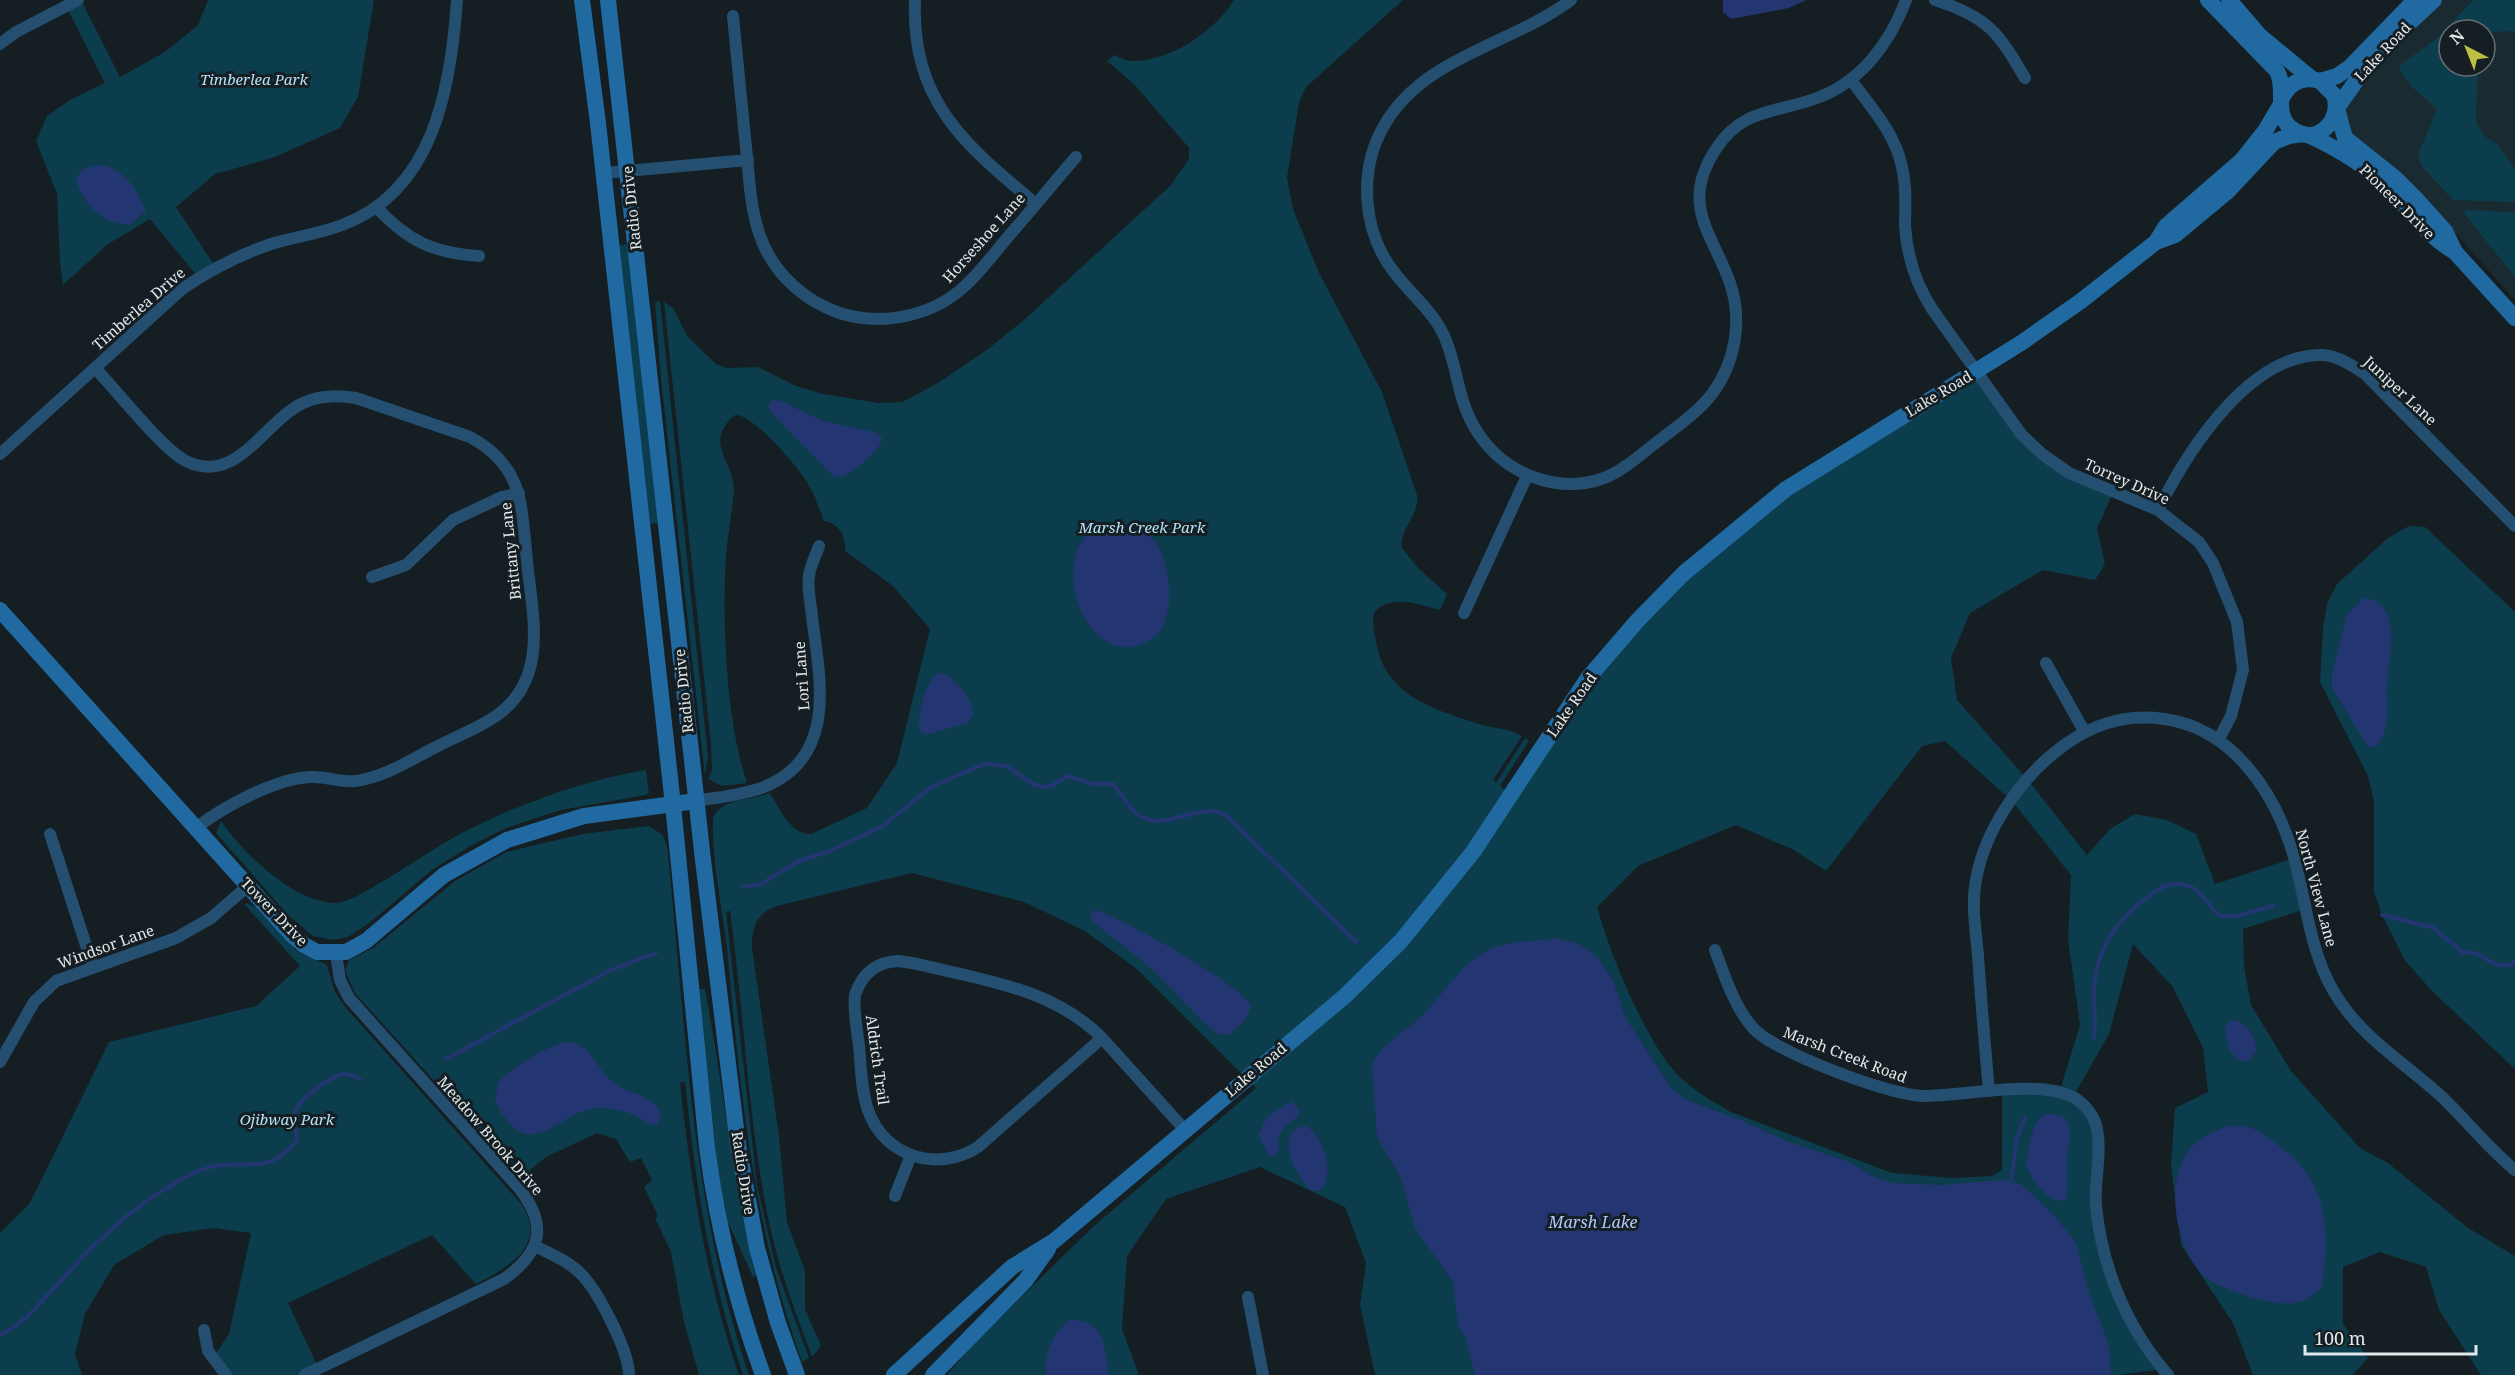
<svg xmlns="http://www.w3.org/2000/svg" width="2515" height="1375" viewBox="0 0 2515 1375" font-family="'Noto Serif',serif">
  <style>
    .built { fill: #1a2a31; fill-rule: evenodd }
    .green { fill: #0b3d4c; fill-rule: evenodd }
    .water { fill: #243671 }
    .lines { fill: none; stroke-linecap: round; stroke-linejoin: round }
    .stream { stroke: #243671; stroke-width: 4 }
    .street { stroke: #254f71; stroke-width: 12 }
    .secondary { stroke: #216aa1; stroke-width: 16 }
    .labels { text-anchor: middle; stroke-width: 6; stroke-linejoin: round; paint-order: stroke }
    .street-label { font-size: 15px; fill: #e1e8ea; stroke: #151e22 }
    .park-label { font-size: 15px; font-style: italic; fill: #b4e2f4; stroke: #151e22 }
    .water-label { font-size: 16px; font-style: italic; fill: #b3c8ff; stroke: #151e22 }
  </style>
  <rect width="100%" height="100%" fill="#151e22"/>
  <path class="built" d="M2441 0H2515V300L2427 201 2353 140 2345 110 2368 70ZM2449 30H2485V66H2449Z"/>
  <g class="green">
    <path d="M81 0 120 77 165 52 198 25 208 0H374L358 97 340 128 275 157 215 174 176 207 216 268 199 278 150 219 108 244 63 285 60 263 57 194 36 141 47 116 70 100 105 83 66 6Z"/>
    <path d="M1234 0H1403L1306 87 1299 102 1287 178 1293 209 1319 273 1382 392 1417 495C1420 516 1399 528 1402 548L1419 569 1447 594 1440 610C1418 605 1391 593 1374 613 1372 622 1374 632 1376 641 1384 696 1436 710 1482 725 1496 729 1509 728 1522 736L1493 780 1496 783 1525 738 1529 741 1500 786 1511 795 1588 678 1721 541 1976 371 2042 454 2114 491 2097 528 2105 564 2095 580 2043 570 1970 613 1951 658 1957 700 2028 780 2087 855 2110 829 2135 814 2167 820 2196 834 2215 884 2294 858 2306 909 2243 929 2244 966 2251 1005 2291 1071 2360 1148 2388 1163 2468 1228 2515 1256V1375H2481L2439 1310 2426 1267 2380 1252 2343 1267V1324L2368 1358 2353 1375H2253L2233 1323 2181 1245 2171 1165 2175 1108 2208 1092 2203 1048 2173 987 2133 944 2109 1034 2073 1097 2093 1118 2095 1180 2107 1265 2163 1369 2119 1375H1375L1360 1305 1366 1263 1345 1207 1260 1167 1166 1199 1127 1256 1122 1329 1139 1375H947L978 1339 1095 1225 1256 1088 1137 969 1085 931 1024 902 912 873 777 906C756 913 752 927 752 948L779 1136 787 1222 805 1271V1309L821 1346 812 1357C797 1317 782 1277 772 1236 748 1129 745 1019 730 911L726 912 757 1185 776 1268 809 1358 802 1362C754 1228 741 1099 728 959 724 913 711 864 713 818 721 798 752 800 770 793 779 808 790 834 811 834L867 808 897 763 930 629 893 586 845 551C846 537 840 524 824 521 819 507 814 494 807 482 797 466 753 414 735 415 702 443 735 462 734 491 732 512 728 534 726 555 722 621 726 721 747 783L722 786 708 779 712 770 711 744 664 302 673 308 687 336 716 364 727 368 758 367 796 386 823 394 879 403 902 402 938 383 988 349 1024 320 1171 185 1189 159V148L1134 84 1107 61 1114 55C1120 57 1125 61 1132 61 1171 61 1214 32 1234 0ZM1945 741 2012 801 2071 875 2068 939 2080 1025 2059 1093 2002 1090V1170L1992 1176 1952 1178 1892 1173 1731 1112C1710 1100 1684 1085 1669 1065 1639 1024 1611 956 1597 907L1638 866 1736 825 1794 850 1826 871 1922 746Z"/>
    <path d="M2473 0H2515V31L2492 32 2485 36V30H2449V66H2478L2476 121 2483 135 2497 144 2515 169V202L2453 200 2424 169 2419 161V152L2437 109 2412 87 2399 69 2400 65 2435 40Z"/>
    <path d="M2466 210 2515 212V277L2467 217 2463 211Z"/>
    <path d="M628 244 658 523 650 524 619 245Z"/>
    <path d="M660 301 708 757 705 775 661 379 655 302Z"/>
    <path d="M2409 526 2425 527 2515 612V1069L2430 989 2404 959 2382 915 2374 892V801L2368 776 2320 682 2323 628 2327 604 2337 584 2388 538Z"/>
    <path d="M646 770 649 793 645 795 561 810 506 828 470 846 432 870 368 924 348 937 333 940 313 936 288 915 216 833 221 821C243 853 295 904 337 903 356 903 436 846 460 834 515 805 585 780 646 770Z"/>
    <path d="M648 826 662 834 667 846C686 1024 690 1204 749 1375H743L742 1372C710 1277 695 1181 685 1081L680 1083C691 1183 706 1280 739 1375H699L684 1322 671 1252 655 1218 658 1216 644 1187 652 1180 641 1158 630 1162 616 1139 597 1133 546 1157 524 1175H519L355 993 345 970 349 960 373 948 455 881 506 852 583 834Z"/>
    <path d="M246 903 256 907 296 950 327 965 335 992 346 1008 522 1205C548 1246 507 1268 476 1284L432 1235 288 1303 319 1369 305 1375H226L212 1359 229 1334 251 1233 214 1228 164 1235 114 1265 85 1314 75 1354 82 1375H0V1233L30 1203 109 1042 256 1006 300 966 244 904Z"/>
    <path d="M699 989H705C723 1085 733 1181 756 1276L753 1277 728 1222 718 1172Z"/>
  </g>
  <g class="water">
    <path d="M1723 0H1806L1789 8 1731 19 1723 12Z"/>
    <path d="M101 165C125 169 137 190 146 211L129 225C102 223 83 205 76 179L82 169Z"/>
    <path d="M772 400 781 401 823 421 877 433 882 438 881 443C872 455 850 480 834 477L773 414 768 407Z"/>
    <path d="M1121 522C1135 525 1147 531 1156 543 1171 564 1177 620 1154 637 1083 690 1031 523 1121 522Z"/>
    <path d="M2364 598C2376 598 2385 607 2388 617 2396 639 2387 666 2387 688 2386 701 2389 714 2386 726 2384 734 2382 741 2376 747H2371L2365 742 2332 688V674L2347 614Z"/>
    <path d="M938 673C952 673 975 701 973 715L967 723 926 735 920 731C916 717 925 682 938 673Z"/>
    <path d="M1096 910C1121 918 1243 985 1251 1006L1245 1021 1229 1035 1218 1034 1209 1027 1151 968 1091 920V912Z"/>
    <path d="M1555 938 1579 944 1597 957 1613 980 1625 1017 1672 1089 1684 1099 1741 1120 1789 1142 1849 1162 1874 1177 1892 1183 1940 1185 2004 1180 2021 1184 2054 1215 2076 1243 2090 1296 2109 1345 2111 1375H1475L1466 1338 1458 1324 1453 1282 1415 1228 1401 1178 1377 1137 1372 1067C1378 1044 1411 1029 1426 1012 1442 994 1466 960 1488 950 1507 941 1534 942 1555 938Z"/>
    <path d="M2232 1020C2248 1022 2255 1037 2257 1051L2248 1061H2241L2230 1052 2224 1028Z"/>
    <path d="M566 1042C590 1041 596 1068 611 1081 628 1096 651 1091 661 1114L658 1123C657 1124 656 1125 654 1125 649 1126 643 1119 638 1117 627 1111 615 1109 603 1108 559 1105 531 1173 495 1101L498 1083C509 1069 549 1045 566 1042Z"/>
    <path d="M1292 1101 1299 1111 1298 1116C1285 1127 1275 1132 1279 1150L1273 1158 1268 1155 1258 1134 1268 1116Z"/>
    <path d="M2047 1113 2065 1117 2071 1134 2067 1151V1198L2065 1201C2047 1202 2033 1180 2026 1166 2029 1150 2030 1120 2047 1113Z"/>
    <path d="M1306 1126C1324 1137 1337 1177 1319 1191L1311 1190C1298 1177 1282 1151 1291 1133L1299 1127Z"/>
    <path d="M2228 1126C2255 1126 2256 1129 2278 1145 2329 1182 2330 1229 2322 1287 2314 1294 2306 1301 2295 1303 2274 1307 2215 1289 2201 1273 2176 1244 2165 1186 2187 1153 2197 1138 2213 1132 2228 1126Z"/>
    <path d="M1070 1320C1106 1320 1104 1346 1109 1375H1046C1044 1354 1053 1332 1070 1320Z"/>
  </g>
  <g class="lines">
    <g class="stream">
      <path d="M743 887 761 884 799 861 830 851 883 826 931 787 984 764 1006 766 1033 784 1043 787 1051 786 1068 776 1094 784H1113C1123 794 1127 808 1140 816 1168 832 1198 801 1226 815L1356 942"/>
      <path d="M2382 915 2434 928 2463 953C2481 947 2487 969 2511 965L2515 961"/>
      <path d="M2094 1037C2096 1021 2094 1007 2094 991 2095 951 2117 919 2149 896 2162 886 2174 880 2191 887 2201 891 2210 908 2220 916H2236L2273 906"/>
      <path d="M446 1059 611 970 656 953"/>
      <path d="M2011 1181 2017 1138 2025 1118"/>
      <path d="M0 1335C27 1322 44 1298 64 1277 93 1245 127 1212 165 1189 176 1183 189 1174 201 1170 240 1155 267 1180 297 1140 297 1132 292 1119 295 1112 299 1100 333 1073 346 1074 351 1075 356 1077 360 1079"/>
    </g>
    <g class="street">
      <path d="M915 0C911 101 965 145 1036 204"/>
      <path d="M1571 0C1511 45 1425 56 1385 124 1358 169 1362 231 1394 272 1412 296 1437 314 1447 343 1459 375 1458 403 1478 433 1505 474 1558 495 1604 478 1625 470 1643 452 1661 439 1679 425 1698 412 1712 394 1735 363 1743 321 1730 283 1713 234 1679 205 1716 149 1742 108 1777 113 1817 98 1861 82 1890 43 1906 0"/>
      <path d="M1935 0C1988 17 1998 32 2025 78"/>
      <path d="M733 16C737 60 742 104 746 147 749 176 750 206 759 233 770 267 795 293 827 308 872 329 930 319 966 285 984 268 998 248 1014 230 1035 206 1055 181 1076 157"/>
      <path d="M0 44 16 32 78 0"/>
      <path d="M1851 80C1871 107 1895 133 1902 167 1907 187 1905 206 1905 226 1907 256 1916 284 1932 309L2021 434 2042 454 2069 473 2158 510 2199 542 2213 563 2237 622 2243 670 2231 716 2219 739"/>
      <path d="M604 173 748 160"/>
      <path d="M376 207C408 241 433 253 479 256"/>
      <path d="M95 368C116 390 160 446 184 460 236 488 263 422 303 403 320 395 338 395 356 398L470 437C525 467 521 506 527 561 532 614 549 675 500 713 482 727 459 735 440 745 413 758 386 777 356 781 341 783 326 776 311 777 276 778 223 807 196 828"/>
      <path d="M0 454 182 289C210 270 239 255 271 244 294 237 319 234 342 225 434 191 451 87 457 0"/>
      <path d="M2158 510C2187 452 2249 353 2323 355 2338 356 2353 366 2365 374L2515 526"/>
      <path d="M372 577 406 565 453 520 502 497 519 493"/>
      <path d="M1464 613 1527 476"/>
      <path d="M2046 663 2084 731"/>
      <path d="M696 801C719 797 743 795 764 787 838 757 820 679 812 617 811 604 807 589 809 576 810 566 816 555 819 546"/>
      <path d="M50 834 93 967"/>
      <path d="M1715 950C1725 977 1734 1006 1753 1028 1774 1052 1891 1096 1924 1096 1964 1096 2037 1079 2073 1097 2084 1103 2095 1116 2097 1129 2102 1154 2094 1181 2096 1206 2102 1268 2127 1328 2168 1375"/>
      <path d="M1102 1038 978 1147C938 1173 884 1157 868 1110 861 1090 861 1067 859 1046 857 1029 853 1011 855 995 862 974 876 962 898 961 919 963 940 970 961 974 1012 986 1058 997 1098 1034L1102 1038 1185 1130"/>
      <path d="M0 1062 34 1002 56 981 176 938 211 918 248 886"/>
      <path d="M1989 1091C1985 1046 1981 1001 1978 956 1976 931 1971 905 1976 880 1984 833 2017 783 2054 753 2087 726 2122 713 2164 719 2233 728 2276 794 2294 857 2306 901 2310 952 2334 992 2361 1038 2404 1062 2442 1097 2467 1121 2488 1148 2515 1170"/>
      <path d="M895 1196 911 1155"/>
      <path d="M535 1246C551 1254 570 1262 582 1275 599 1293 629 1351 629 1375"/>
      <path d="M1248 1297 1263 1375"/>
      <path d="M204 1330 208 1351 226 1375"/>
      <path d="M305 1375 504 1279C542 1252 548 1225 519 1188L349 998 340 980 336 954"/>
    </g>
    <g class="secondary">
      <path d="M582 0 598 123 673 805 707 1147C717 1225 736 1301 763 1375"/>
      <path d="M608 0 703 860 738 1145 757 1248 778 1323 797 1375"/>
      <path d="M2208 0 2277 71C2287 90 2273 114 2291 128 2315 148 2343 121 2334 95L2320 81C2303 76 2290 82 2282 98"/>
      <path d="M2229 0 2260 36 2312 79"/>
      <path d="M2320 81 2337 76 2350 67 2415 0"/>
      <path d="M2337 108 2373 57 2434 0"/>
      <path d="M2337 109 2345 138 2395 178 2418 201 2445 231 2455 252 2515 318"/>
      <path d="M2308 135C2332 146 2355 159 2375 176 2403 201 2422 233 2455 252"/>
      <path d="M2156 242 2166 226 2242 160 2265 131 2281 104"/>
      <path d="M0 610 292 935 304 945 317 952H346L366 941 444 875 507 840 584 816 696 801"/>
      <path d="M894 1375 1012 1267 1054 1241 1345 996 1401 941 1473 852 1588 678 1638 620 1684 573 1786 489 2021 343 2081 301 2156 242 2175 235 2228 191 2274 142 2289 136 2303 134"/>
      <path d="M933 1375 1025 1281 1048 1249"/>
    </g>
  </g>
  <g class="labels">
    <g class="street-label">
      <text transform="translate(2383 52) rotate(-47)" y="5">Lake Road</text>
      <text transform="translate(2397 202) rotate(45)" y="5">Pioneer Drive</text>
      <text transform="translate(632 208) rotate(-96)" y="5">Radio Drive</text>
      <text transform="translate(984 238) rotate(-48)" y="5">Horseshoe Lane</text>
      <text transform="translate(139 309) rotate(-41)" y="5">Timberlea Drive</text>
      <text transform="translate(2400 391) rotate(43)" y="5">Juniper Lane</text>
      <text transform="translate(1939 394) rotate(-31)" y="5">Lake Road</text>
      <text transform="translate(2127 482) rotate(24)" y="5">Torrey Drive</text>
      <text transform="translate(511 551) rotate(-96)" y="5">Brittany Lane</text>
      <text transform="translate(802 676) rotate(-94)" y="5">Lori Lane</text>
      <text transform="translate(684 691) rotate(-96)" y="5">Radio Drive</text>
      <text transform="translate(1572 705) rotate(-55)" y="5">Lake Road</text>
      <text transform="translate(2316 888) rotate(75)" y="5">North View Lane</text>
      <text transform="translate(274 912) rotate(46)" y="5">Tower Drive</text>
      <text transform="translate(106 947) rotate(-20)" y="5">Windsor Lane</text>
      <text transform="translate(1845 1055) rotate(21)" y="5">Marsh Creek Road</text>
      <text transform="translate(877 1060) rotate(82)" y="5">Aldrich Trail</text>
      <text transform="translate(1256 1070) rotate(-40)" y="5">Lake Road</text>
      <text transform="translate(490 1136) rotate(49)" y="5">Meadow Brook Drive</text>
      <text transform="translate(743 1173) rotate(81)" y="5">Radio Drive</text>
    </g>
    <g class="park-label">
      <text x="254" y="85">Timberlea Park</text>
      <text x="1142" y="533">Marsh Creek Park</text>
      <text x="287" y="1125">Ojibway Park</text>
    </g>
    <g class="water-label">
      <text x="1593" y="1228">Marsh Lake</text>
    </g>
  </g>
  <g transform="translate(2467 48) rotate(318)"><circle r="28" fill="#151e22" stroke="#676f72" stroke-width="1.5"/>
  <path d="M0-4.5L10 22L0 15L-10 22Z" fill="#bdbf42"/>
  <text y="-9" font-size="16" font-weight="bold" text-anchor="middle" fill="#e1e8ea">N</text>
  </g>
  <path d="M2305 1345v9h171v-9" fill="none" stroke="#e1e8ea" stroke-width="3"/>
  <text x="2314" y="1345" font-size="18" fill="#e1e8ea" stroke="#151e22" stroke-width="4.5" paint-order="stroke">100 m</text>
</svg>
